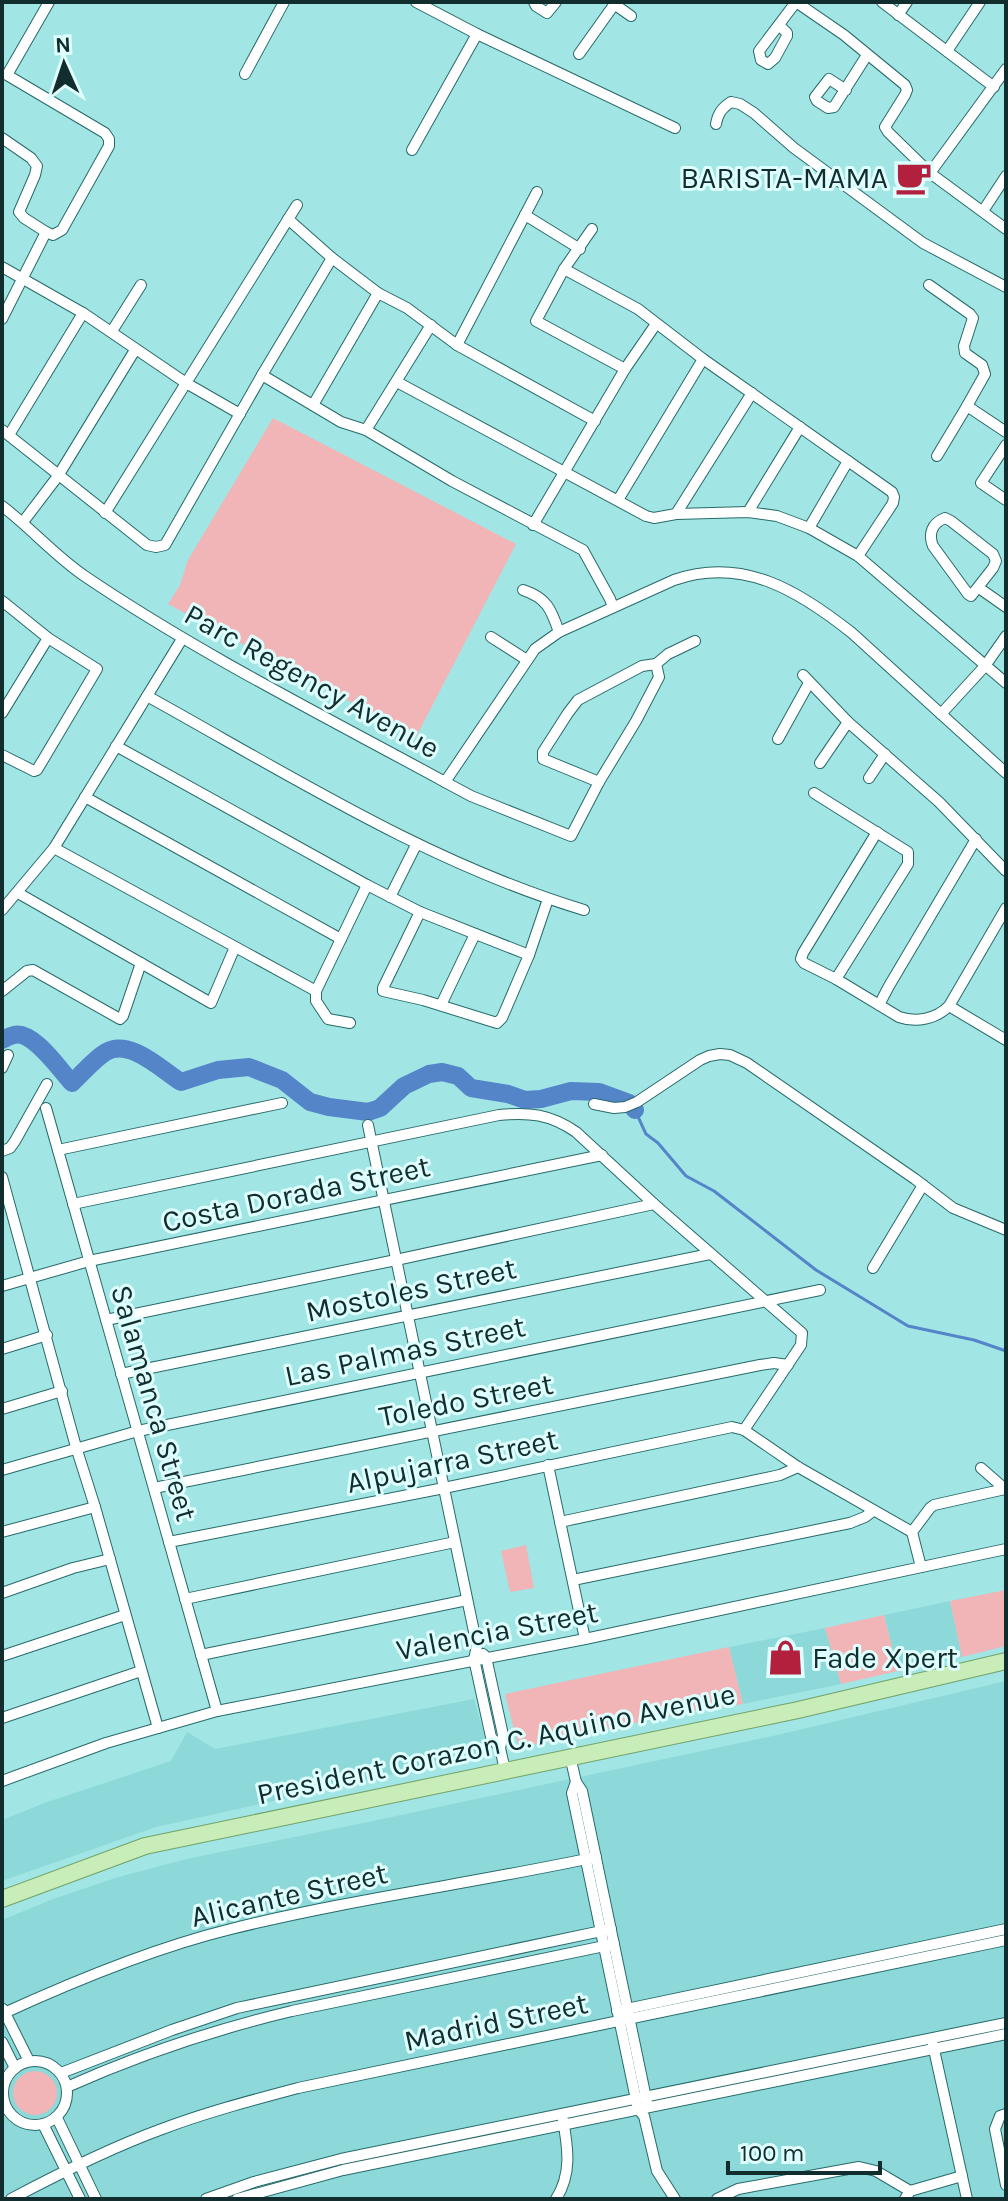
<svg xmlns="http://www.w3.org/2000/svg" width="1008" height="2201" viewBox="0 0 1008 2201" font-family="Karla,sans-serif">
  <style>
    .built { fill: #8dd9d9 }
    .green { fill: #f1b5b7 }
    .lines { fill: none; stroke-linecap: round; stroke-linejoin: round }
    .stream { stroke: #5385c8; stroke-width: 3 }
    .river { stroke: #5385c8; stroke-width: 18 }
    .street-casing { stroke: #276a6a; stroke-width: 12 }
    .primary-casing { stroke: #71a268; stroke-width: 18 }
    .street { stroke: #fff; stroke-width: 10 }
    .primary { stroke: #c8edb8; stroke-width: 16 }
    .labels { text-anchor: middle; stroke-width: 6; stroke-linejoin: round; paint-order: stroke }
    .poi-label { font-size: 30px; fill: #122d2d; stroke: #dfffff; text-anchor: end }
    .street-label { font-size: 30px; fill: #122d2d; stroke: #dfffff }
  </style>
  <rect width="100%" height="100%" fill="#a2e5e5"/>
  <g class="built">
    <path d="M950 1601 962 1657 898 1671 884 1615Z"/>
    <path d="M825 1628 841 1684 743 1704 729 1647Z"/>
    <path d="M1006 1681V2199H2V1920L53 1899 115 1878 186 1859 368 1822 777 1735Z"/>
    <path d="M474 1699 486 1741 477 1756 156 1827 2 1881V1820L47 1802 171 1761 187 1732 215 1749Z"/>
  </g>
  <g class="green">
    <path d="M273 418 516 544 416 737 168 604 180 585 188 560Z"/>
    <path d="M526 1545 534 1588 510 1592 501 1551Z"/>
    <path d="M1006 1590V1646L962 1657 950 1601Z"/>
    <path d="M884 1615 898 1671 841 1684 825 1628Z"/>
    <path d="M729 1647 743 1704 697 1710 522 1747 517 1741 505 1694Z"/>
    <circle cx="35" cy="2093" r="22"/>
  </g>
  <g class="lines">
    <path class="stream" d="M635 1110 646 1134 658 1143 686 1176 714 1191 816 1270 908 1326 974 1340 1006 1351"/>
    <path class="river" d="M2 1040C6 1038 9 1036 14 1035 33 1030 59 1069 72 1083 83 1073 94 1059 106 1052 130 1038 162 1070 181 1082L218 1070 249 1067 282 1080 310 1102 329 1107 368 1112 380 1108 404 1086 429 1074 442 1072 458 1076 471 1088 508 1094 525 1100 541 1099 571 1091 599 1092 629 1103 635 1110"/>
    <defs>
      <g id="street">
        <path d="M416 2 477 34 675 128"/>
        <path d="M534 2 536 6 547 13 556 2"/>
        <path d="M796 2 844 35 905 85 907 90 905 95 885 127 888 132 930 173 1006 229"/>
        <path d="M882 2 994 87"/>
        <path d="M614 4 631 16"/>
        <path d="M898 15 907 2"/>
        <path d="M780 26 787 33V36L775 58 768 64 761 60 759 51 796 2"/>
        <path d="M947 51 980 2"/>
        <path d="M579 54 616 2"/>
        <path d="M245 74 284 2"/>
        <path d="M846 90 829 79 815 97 817 101 828 108 834 107 867 55"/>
        <path d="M716 124C718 113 722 108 731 102L740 104 754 113 794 148 923 243 1006 287"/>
        <path d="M2 138 31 158 37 166 35 175 19 212 24 218 46 232"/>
        <path d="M412 150 477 34"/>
        <path d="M930 173 1006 69"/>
        <path d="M983 211 1006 176"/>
        <path d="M525 215 580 249"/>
        <path d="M288 219 332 258 378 293 407 308 457 345 595 421"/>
        <path d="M592 229 564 269 536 321 625 369"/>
        <path d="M2 267 83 313 186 383 240 414"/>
        <path d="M564 269 638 309 703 359 892 492 894 497 893 503 858 556"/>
        <path d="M929 285 970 314 973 318 964 346 965 353 982 365 985 374 967 406 1006 432"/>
        <path d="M2 319 46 232 53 235 62 230 109 146V139L105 133 7 75 49 2"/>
        <path d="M112 331 141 285"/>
        <path d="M457 345 537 192"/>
        <path d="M262 375 341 422 366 430 452 481 583 550 610 599 613 607"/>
        <path d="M397 382 646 516 654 518 676 514 748 512 777 516 809 528 858 556 1006 683"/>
        <path d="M313 405 378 293"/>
        <path d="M2 430 147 545 156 547 165 545 262 375 332 258"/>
        <path d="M366 430 431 325"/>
        <path d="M9 435 83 313"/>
        <path d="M1006 445 981 483 1006 500"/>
        <path d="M937 456 967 406"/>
        <path d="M618 500 703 359"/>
        <path d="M2 506C31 528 56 557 86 577 200 654 324 716 445 782L535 649 559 632 674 580C743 556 799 591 852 633L1006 773"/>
        <path d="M748 512 800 427"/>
        <path d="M105 513 297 205"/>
        <path d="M676 514 752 393"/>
        <path d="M945 518 951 521 993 554 996 561 993 568 971 596 968 594 933 546C928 534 932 523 945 518Z"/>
        <path d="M23 522 58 476 135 350"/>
        <path d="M533 525 625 369 656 324"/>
        <path d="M809 528 848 461"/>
        <path d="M979 588 1006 607"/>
        <path d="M523 590C547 598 551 609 559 632"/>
        <path d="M2 601 48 638 97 669 37 770 34 771 2 755"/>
        <path d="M491 637 527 660"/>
        <path d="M803 675 848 722 939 802 1006 871"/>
        <path d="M147 696C288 774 428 863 584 910"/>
        <path d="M2 713 48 638"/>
        <path d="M941 714 985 666 1006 636"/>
        <path d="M778 739 809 683"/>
        <path d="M116 746 367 885 420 912 529 955"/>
        <path d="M820 763 848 722"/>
        <path d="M869 778 885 754"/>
        <path d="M445 782 471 796 571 836 599 782 636 721 659 677 656 664"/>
        <path d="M599 782 543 759V752L568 713 578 700 642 666 656 664 668 654 695 641"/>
        <path d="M814 793 908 852V864L836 979"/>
        <path d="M85 797 341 939"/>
        <path d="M877 832 803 953 801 959 804 963 836 979 899 1017C916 1023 936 1019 949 1006L1006 908"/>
        <path d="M54 848 316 991"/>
        <path d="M18 893 211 1003 235 947"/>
        <path d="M390 897 416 845"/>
        <path d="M2 910 54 848 182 639"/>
        <path d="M420 912 383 988V991L423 1000 497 1023 502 1018 529 955 548 899"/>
        <path d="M2 991 27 971 33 970 120 1019 123 1016 141 963"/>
        <path d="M441 1005 475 934"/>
        <path d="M879 1005 889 986 976 839"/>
        <path d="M949 1006 1006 1040"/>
        <path d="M350 1023 328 1019 316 1001V991L367 885"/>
        <path d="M2 1068 8 1055"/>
        <path d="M594 1104 614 1108 625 1107 637 1102 700 1060 709 1056 720 1054 730 1055 747 1063 915 1179 953 1208 1006 1230"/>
        <path d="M46 1108 217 1711"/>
        <path d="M368 1125 477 1646 474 1659 491 1737 500 1748 505 1770"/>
        <path d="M58 1150 282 1103"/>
        <path d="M2 1151 10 1148 15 1141 47 1084"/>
        <path d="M2 1177 76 1447 95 1507 158 1728"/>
        <path d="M73 1204 499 1115C529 1112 550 1114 576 1132L654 1204 802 1333 801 1345 744 1430"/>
        <path d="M873 1268 923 1185"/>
        <path d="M2 1286 89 1261 602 1155"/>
        <path d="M106 1320 396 1260 654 1204"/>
        <path d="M2 1349 47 1335"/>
        <path d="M121 1374 710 1254"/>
        <path d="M2 1409 62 1391"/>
        <path d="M548 1465 585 1639"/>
        <path d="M981 1468 1006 1490"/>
        <path d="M2 1470 138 1431 820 1290"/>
        <path d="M154 1488 760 1365 774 1363 788 1365"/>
        <path d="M560 1522 780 1475 798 1467"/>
        <path d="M2 1532 95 1507"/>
        <path d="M912 1532 930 1508 934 1505 1005 1489"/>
        <path d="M912 1532 921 1567"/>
        <path d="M169 1542 444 1488 732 1427 744 1430 798 1467 912 1532"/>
        <path d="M573 1580 850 1523 865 1517 873 1511"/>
        <path d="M2 1593 73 1568 110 1559"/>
        <path d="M185 1599 455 1542"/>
        <path d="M483 1654 486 1657 503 1735 500 1748"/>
        <path d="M201 1655 467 1600"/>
        <path d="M2 1656 125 1615"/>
        <path d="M2 1718 141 1671"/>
        <path d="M570 1756 576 1782 582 1791 647 2103"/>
        <path d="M2 1781 106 1743 217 1711 585 1639 1006 1549"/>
        <path d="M576 1782 572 1793 638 2109 644 2116 657 2171 675 2199"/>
        <path d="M3 2009 29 2061"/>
        <path d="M617 2011 1006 1929"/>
        <path d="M2 2014C74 1981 153 1948 231 1929 351 1899 475 1883 596 1857"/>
        <path d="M2 2042 15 2068"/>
        <path d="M933 2045 967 2199"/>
        <circle cx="35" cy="2093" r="32"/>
        <path d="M61 2073 172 2030 237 2008 611 1929"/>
        <path d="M67 2087C143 2053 212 2030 292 2011L614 1944"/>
        <path d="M1006 2114 1000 2116 995 2129 1006 2185"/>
        <path d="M57 2118 96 2199"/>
        <path d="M43 2124 80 2199"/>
        <path d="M11 2199C60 2173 110 2148 162 2129 207 2112 253 2100 298 2088L1006 1940"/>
        <path d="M206 2199 254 2182 341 2159 1006 2023"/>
        <path d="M237 2199 343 2170 1006 2034"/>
        <path d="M556 2199C572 2174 568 2148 563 2120"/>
        <path d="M717 2199 738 2189 859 2167 876 2171 910 2191"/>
        <path d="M905 2199 910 2191 962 2176"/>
      </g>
      <path id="primary" d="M2 1899 145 1846 798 1710 1006 1661"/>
    </defs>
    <use href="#street" class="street-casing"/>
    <use href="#primary" class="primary-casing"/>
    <use href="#street" class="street"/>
    <use href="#primary" class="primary"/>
  </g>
  <defs>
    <symbol id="cafe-bare" viewBox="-9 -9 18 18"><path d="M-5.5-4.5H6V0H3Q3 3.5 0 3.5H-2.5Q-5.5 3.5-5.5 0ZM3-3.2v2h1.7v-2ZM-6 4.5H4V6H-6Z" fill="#b2203e" stroke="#dfffff" stroke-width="2.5" paint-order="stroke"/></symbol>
    <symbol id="shop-bare" viewBox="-9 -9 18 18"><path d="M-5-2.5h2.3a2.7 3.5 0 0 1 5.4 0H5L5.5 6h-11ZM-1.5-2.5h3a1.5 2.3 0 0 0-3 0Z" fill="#b2203e" stroke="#dfffff" stroke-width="2.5" paint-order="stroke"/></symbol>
  </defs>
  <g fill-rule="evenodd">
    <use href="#cafe-bare" x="888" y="152" width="51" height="51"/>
    <use href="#shop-bare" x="760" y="1632" width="51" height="51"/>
  </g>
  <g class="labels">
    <g class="poi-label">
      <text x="888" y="188">BARISTA-MAMA</text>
      <text x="812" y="1668" text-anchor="start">Fade Xpert</text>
    </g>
    <g class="street-label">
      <text transform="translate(312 681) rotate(29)" y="10">Parc Regency Avenue</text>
      <text transform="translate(296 1194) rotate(-12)" y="10">Costa Dorada Street</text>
      <text transform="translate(411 1290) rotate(-12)" y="10">Mostoles Street</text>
      <text transform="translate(405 1351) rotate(-12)" y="10">Las Palmas Street</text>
      <text transform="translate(466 1400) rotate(-11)" y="10">Toledo Street</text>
      <text transform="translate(154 1403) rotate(74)" y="10">Salamanca Street</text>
      <text transform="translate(452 1461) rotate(-12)" y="10">Alpujarra Street</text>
      <text transform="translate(497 1631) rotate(-11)" y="10">Valencia Street</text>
      <text transform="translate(496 1744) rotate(-12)" y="10">President Corazon C. Aquino Avenue</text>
      <text transform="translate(289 1895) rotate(-13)" y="10">Alicante Street</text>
      <text transform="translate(496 2022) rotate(-12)" y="10">Madrid Street</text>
    </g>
  </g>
  <rect width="1008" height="2201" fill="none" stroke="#122d2d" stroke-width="8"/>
  <g transform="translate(64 64) rotate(357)" stroke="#dfffff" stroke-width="6" paint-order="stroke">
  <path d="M0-6L14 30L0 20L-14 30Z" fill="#122d2d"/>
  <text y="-12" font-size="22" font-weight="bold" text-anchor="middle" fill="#122d2d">N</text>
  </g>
  <path d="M728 2161v12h152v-12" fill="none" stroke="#122d2d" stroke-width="4"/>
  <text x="740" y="2161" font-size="24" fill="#122d2d" stroke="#dfffff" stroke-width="6" paint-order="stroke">100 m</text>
</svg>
